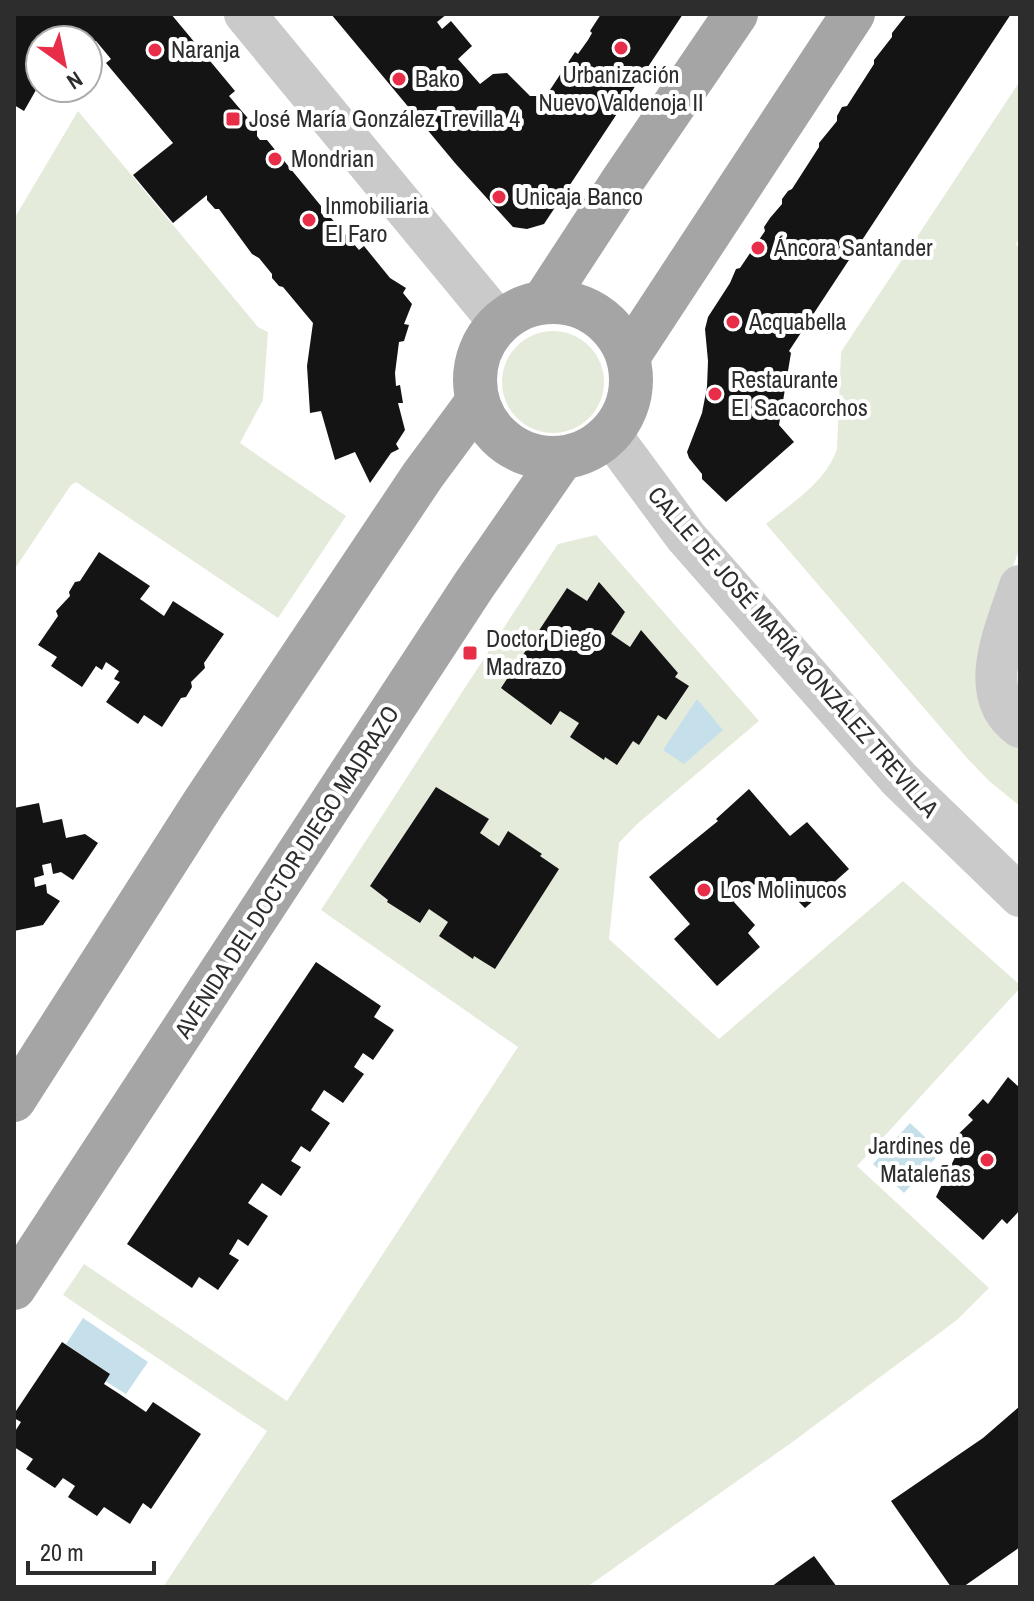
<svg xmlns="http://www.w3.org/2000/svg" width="1034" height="1601" viewBox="0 0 1034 1601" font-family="'Archivo Narrow',sans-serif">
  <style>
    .green { fill: #e5ebdb }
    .water { fill: #c6e0eb }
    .building { fill: #141414 }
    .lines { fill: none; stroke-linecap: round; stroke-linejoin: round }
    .minor { stroke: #cacaca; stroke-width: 42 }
    .major { stroke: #a5a5a5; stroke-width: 44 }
    .poi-dot { fill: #e72d48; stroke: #fff; stroke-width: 3 }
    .labels { text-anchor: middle; stroke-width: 8; stroke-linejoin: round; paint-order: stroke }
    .poi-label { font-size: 24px; fill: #2d2d2d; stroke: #fff; text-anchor: start }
    .street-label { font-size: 24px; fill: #2d2d2d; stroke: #fff }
  </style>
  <rect width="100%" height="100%" fill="#fff"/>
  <g class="green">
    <path d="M1020 81V235L1016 245 1020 247V547L1000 603 1020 739V806L989 781 966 757 766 524C792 503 826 482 837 449L841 352Z"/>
    <path d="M78 111 258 327 268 332 263 400 240 443 346 516 278 618 76 482 71 485 14 570V219Z"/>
    <circle cx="553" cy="382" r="51"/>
    <path d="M596 535 759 721 636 825 619 843 609 939 719 1039 903 881 1020 985V988L857 1166 989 1288 957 1320 791 1443 587 1587H163L267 1431 63 1295 84 1264 287 1401 518 1047 321 910 558 544Z"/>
  </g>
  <g class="water">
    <path d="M697 699 723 730 684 764 663 750Z"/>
    <path d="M910 1123 941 1152 904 1193 873 1164Z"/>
    <path d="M83 1318 148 1362 126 1394 105 1381 110 1374 66 1344Z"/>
  </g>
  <g class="building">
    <path d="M14 14H171L235 91 229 96 257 129V136L260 140H267L321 206V213L325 217 331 218 359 250 364 246 390 278 406 288 403 293 412 304 404 324 409 325 404 341 399 342 395 373 396 386 400 385 403 403H398L405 430 396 444 399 449 391 453 370 483 355 452 335 460 321 411 310 413 307 366 313 323 283 287 279 286 272 278V274L259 258 252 254 219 209H215L207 200V195L173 223 133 175 173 143 106 63 111 59 96 41 40 40V83L24 111 14 105Z"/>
    <path d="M331 14H447L437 22 442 29 451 21 472 46 458 59 480 84 493 74 507 73 530 96H538L544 99 575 52 578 54 588 40 592 33 590 31 601 14H683L544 224 527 229 513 227 455 163Z"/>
    <path d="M907 14H1011L789 351 791 353 779 425 794 442 726 502 702 479V474L689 458 687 452 702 413 707 387 708 361 705 329 708 317 730 283 736 269 740 268 765 231 764 227 770 218 782 204V199L788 191 792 189 819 147V143L837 121V116L842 107 847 106 874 64V60L892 37V33Z"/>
    <path d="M99 552 150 586 140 599 164 616 173 601 224 634 204 663 205 668 191 682 192 687 186 697 181 698 162 727 144 715 138 724 106 702 120 682 114 679 119 671 106 662 102 670 96 666 82 687 51 666 57 657 38 645 58 616 56 611 70 596 69 592 75 582 80 581Z"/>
    <path d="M599 582 625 612 611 634 630 647 641 630 678 673 675 677 689 686 666 720 658 715 639 745 633 741 617 765 605 757 604 760 570 737 579 723 560 711 551 725 501 688 567 588 587 601Z"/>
    <path d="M436 787 489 819 480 833 490 840 499 846 508 831 542 854 540 856 559 869 495 969 474 956 473 959 439 936 448 922 429 909 420 923 387 902 388 900 370 886Z"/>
    <path d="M749 789 790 836 807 822 849 869 805 908 791 894 784 900 763 877 738 899 734 902 755 925 748 933 760 947 717 986 674 939 690 924 649 877 718 821 716 819Z"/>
    <path d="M39 803 43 823 62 819 66 838 85 834 98 843 73 880 61 872 53 874 51 863 42 865 44 875 34 878 35 887 46 884 47 893 60 901 43 925 14 931V808Z"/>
    <path d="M316 962 381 1006 374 1017 394 1030 373 1060 363 1053 354 1067 364 1074 343 1103 324 1090 311 1110 330 1123 310 1152 301 1146 291 1161 301 1167 281 1196 262 1183 248 1203 268 1216 248 1246 238 1239 229 1254 239 1260 218 1290 199 1277 192 1288 127 1244Z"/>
    <path d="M1008 1077 1020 1088V1210L1007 1224 1002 1219 983 1240 936 1197 957 1153 948 1144 973 1120 968 1115 983 1099 988 1104Z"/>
    <path d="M62 1342 110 1374 104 1384 118 1393 146 1412 153 1402 201 1434 151 1509 143 1503 130 1524 104 1507 97 1516 68 1497 75 1486 63 1478 55 1488 26 1469 33 1459 14 1447V1433L21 1422 14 1418V1414Z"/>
    <path d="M1020 1406V1547L963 1587H951L891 1501 983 1438Z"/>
    <path d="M814 1556 837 1587H771L779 1581Z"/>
  </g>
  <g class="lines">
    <g class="minor">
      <path d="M245 14 499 322"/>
      <path d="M610 434 686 537 899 779 1020 896"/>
      <path d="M1020 586C1007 627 974 694 1020 727"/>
    </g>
    <g class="major">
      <path d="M544 301 623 180 736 14"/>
      <circle cx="553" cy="380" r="78"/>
      <path d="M628 357 853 14"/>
      <path d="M14 1100 203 804 423 475 477 402"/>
      <path d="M14 1288 474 585 562 458"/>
    </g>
  </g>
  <g class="poi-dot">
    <circle cx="621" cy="48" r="8"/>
    <circle cx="155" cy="50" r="8"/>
    <circle cx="399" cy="79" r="8"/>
    <rect x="225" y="111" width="16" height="16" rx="4"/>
    <circle cx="275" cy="159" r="8"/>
    <circle cx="499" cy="197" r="8"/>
    <circle cx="309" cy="220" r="8"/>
    <circle cx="758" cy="248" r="8"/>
    <circle cx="733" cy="322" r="8"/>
    <circle cx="715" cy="394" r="8"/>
    <rect x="462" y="645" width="16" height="16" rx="4"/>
    <circle cx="704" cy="890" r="8"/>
    <circle cx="987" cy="1160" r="8"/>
  </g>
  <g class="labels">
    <g class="poi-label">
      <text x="171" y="58">Naranja</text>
      <text x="621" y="83" text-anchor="middle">Urbanización<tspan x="621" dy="28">Nuevo Valdenoja II</tspan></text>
      <text x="415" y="87">Bako</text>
      <text x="249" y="127">José María González Trevilla 4</text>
      <text x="291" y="167">Mondrian</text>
      <text x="515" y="205">Unicaja Banco</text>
      <text x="325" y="214">Inmobiliaria<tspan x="325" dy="28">El Faro</tspan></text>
      <text x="774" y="256">Áncora Santander</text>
      <text x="749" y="330">Acquabella</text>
      <text x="731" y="388">Restaurante<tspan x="731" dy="28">El Sacacorchos</tspan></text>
      <text x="486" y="647">Doctor Diego<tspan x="486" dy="28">Madrazo</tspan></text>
      <text x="720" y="898">Los Molinucos</text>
      <text x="971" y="1154" text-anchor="end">Jardines de<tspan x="971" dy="28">Mataleñas</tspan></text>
    </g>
    <g class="street-label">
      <text transform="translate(793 652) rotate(49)" y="8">CALLE DE JOSÉ MARÍA GONZÁLEZ TREVILLA</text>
      <text transform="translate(287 872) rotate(-57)" y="8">AVENIDA DEL DOCTOR DIEGO MADRAZO</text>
    </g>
  </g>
  <rect width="1034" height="1601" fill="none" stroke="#2d2d2d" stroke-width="32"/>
  <g transform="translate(64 64) rotate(147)"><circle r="38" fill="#ffffff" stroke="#ababab" stroke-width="2"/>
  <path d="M0-6L14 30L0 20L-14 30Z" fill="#e72d48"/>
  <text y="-12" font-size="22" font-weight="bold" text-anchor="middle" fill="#2d2d2d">N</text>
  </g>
  <path d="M28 1561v12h126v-12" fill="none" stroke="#2d2d2d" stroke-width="4"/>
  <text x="40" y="1561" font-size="24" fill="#2d2d2d" stroke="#ffffff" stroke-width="6" paint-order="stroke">20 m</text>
</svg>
